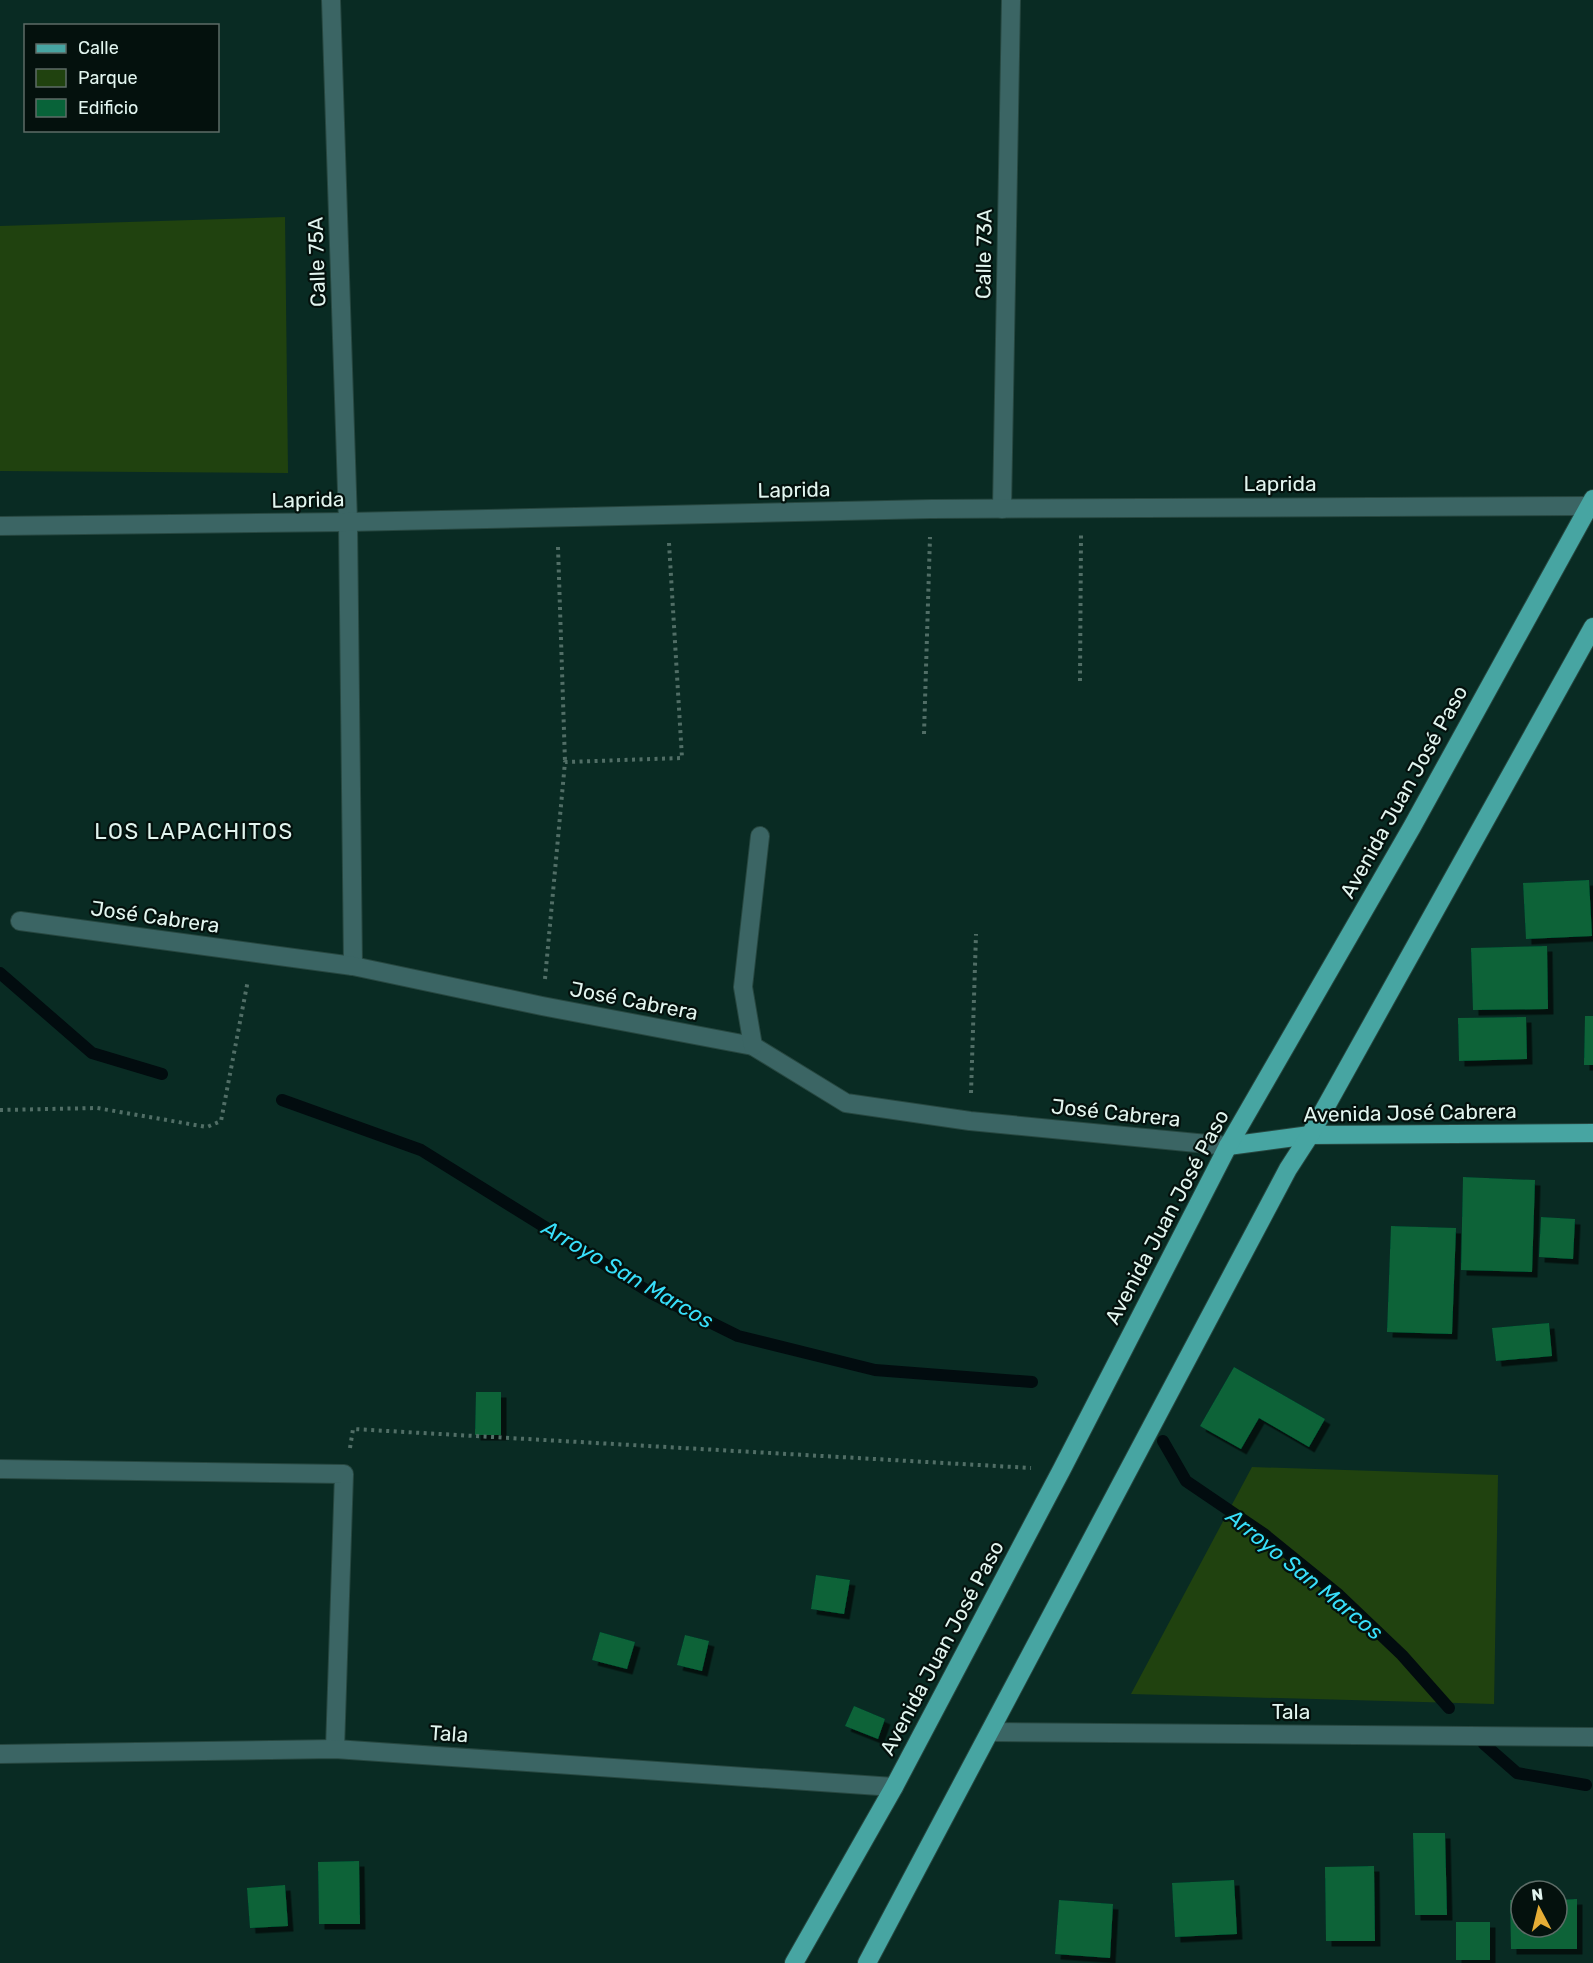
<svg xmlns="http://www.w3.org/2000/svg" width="1593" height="1963" viewBox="0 0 1593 1963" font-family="Rubik,sans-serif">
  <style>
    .green { fill: #20420f }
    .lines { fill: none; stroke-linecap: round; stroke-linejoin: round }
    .stream { stroke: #020c0f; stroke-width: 12 }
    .building { fill: #086339; filter: url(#shadow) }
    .minor-casing { stroke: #274740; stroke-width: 20 }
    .major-casing { stroke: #274740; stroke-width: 20 }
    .path { stroke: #516e66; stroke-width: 4; stroke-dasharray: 3 4.5; stroke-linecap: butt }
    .minor { stroke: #3b6564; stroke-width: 18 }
    .major { stroke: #47a5a2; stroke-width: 18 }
    .labels { text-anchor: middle; stroke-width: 4.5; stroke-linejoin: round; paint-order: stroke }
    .street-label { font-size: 21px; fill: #e2f5ef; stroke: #04110d }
    .neighbourhood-label { font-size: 22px; letter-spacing: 1.5px; fill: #e2f5ef; stroke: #04110d }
    .water-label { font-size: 22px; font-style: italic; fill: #38dffa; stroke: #04110d }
  </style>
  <defs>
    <filter id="shadow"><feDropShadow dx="5.5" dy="5.5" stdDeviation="0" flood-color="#0009"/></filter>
  </defs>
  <rect width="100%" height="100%" fill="#092b23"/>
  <g class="green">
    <path d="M285 217 288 473 0 471V226Z"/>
    <path d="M1252 1467 1498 1475 1494 1704 1131 1694Z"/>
  </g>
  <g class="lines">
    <g class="stream">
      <path d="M0 973 92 1053 162 1074"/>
      <path d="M282 1100 421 1150 651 1293 738 1336 875 1370 1032 1382"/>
      <path d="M1163 1441 1186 1481 1264 1534 1339 1595 1402 1655 1449 1708"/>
      <path d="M1484 1744 1517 1773 1586 1785"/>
    </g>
  </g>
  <g class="building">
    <path d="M1589 880 1592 936 1526 939 1523 883Z"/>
    <path d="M1547 946 1548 1009 1473 1010 1471 948Z"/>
    <path d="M1585 1016H1593V1065H1584Z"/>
    <path d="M1526 1017 1527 1059 1459 1061 1458 1018Z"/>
    <path d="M1463 1177 1535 1180 1532 1272 1461 1270Z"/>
    <path d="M1541 1217 1575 1219 1573 1259 1539 1257Z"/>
    <path d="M1391 1226 1456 1228 1452 1334 1387 1332Z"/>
    <path d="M1549 1323 1552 1356 1496 1361 1492 1328Z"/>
    <path d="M1234 1367 1325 1419 1309 1447 1259 1418 1241 1449 1200 1426Z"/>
    <path d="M476 1392H501V1435H475Z"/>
    <path d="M816 1575 850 1580 844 1614 811 1609Z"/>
    <path d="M600 1632 635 1642 627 1669 592 1660Z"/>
    <path d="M685 1635 709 1641 702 1671 677 1665Z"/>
    <path d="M854 1706 885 1719 878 1739 845 1726Z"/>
    <path d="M1413 1833H1445L1447 1915H1415Z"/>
    <path d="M359 1861 360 1924H319L318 1862Z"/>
    <path d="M1374 1866 1375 1941H1326L1325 1867Z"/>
    <path d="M1234 1880 1237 1934 1175 1937 1172 1883Z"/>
    <path d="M285 1885 288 1926 250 1928 247 1888Z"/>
    <path d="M1577 1899V1949H1511L1510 1900H1521V1927H1557V1900Z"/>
    <path d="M1059 1900 1113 1904 1110 1958 1055 1954Z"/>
    <rect x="1456" y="1922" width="34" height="38"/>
  </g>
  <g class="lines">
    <defs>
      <g id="minor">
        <path d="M331 0 348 522 353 966"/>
        <path d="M1002 509 1011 0"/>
        <path d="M0 526 348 522 931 509 1589 506"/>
        <path d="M20 921 353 966 542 1006 753 1046 846 1103 970 1121 1228 1146"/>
        <path d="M753 1046 743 987 760 836"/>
        <path d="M0 1469 344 1474 335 1749"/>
        <path d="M990 1732 1593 1737"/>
        <path d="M0 1754 335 1749 894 1787"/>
      </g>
      <g id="major">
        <path d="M1228 1146 1310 1135 1593 1133"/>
        <path d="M794 1963 894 1787 1062 1469 1228 1146 1412 827 1593 499"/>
        <path d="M867 1963 1288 1169 1310 1135 1593 627"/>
      </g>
    </defs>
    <use href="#minor" class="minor-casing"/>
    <use href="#major" class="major-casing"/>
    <g class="path">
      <path d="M558 547 565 762"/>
      <path d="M1080 681 1081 535"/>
      <path d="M924 734 930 537"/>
      <path d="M545 979 565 762 682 758 669 543"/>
      <path d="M971 1093 976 934"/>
      <path d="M0 1110 97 1108 207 1127 221 1121 248 980"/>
      <path d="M350 1448 353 1429 1031 1468"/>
    </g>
    <use href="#minor" class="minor"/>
    <use href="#major" class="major"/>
  </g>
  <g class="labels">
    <g class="street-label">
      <text transform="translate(984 254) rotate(-89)" y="7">Calle 73A</text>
      <text transform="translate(317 262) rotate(-92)" y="7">Calle 75A</text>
      <text x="1280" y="491">Laprida</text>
      <text transform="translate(794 490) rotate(-1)" y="7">Laprida</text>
      <text transform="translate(308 500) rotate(-1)" y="7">Laprida</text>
      <text transform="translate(1404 792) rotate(-61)" y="7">Avenida Juan José Paso</text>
      <text transform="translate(155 917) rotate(8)" y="7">José Cabrera</text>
      <text transform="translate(634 1001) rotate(11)" y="7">José Cabrera</text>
      <text transform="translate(1116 1113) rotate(6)" y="7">José Cabrera</text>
      <text transform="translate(1410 1113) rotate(-1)" y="7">Avenida José Cabrera</text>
      <text transform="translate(1167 1217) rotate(-62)" y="7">Avenida Juan José Paso</text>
      <text transform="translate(942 1648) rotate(-62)" y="7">Avenida Juan José Paso</text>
      <text x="1291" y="1719">Tala</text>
      <text transform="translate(449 1734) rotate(4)" y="7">Tala</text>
    </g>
    <g class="neighbourhood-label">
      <text x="194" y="839">LOS LAPACHITOS</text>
    </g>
    <g class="water-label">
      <text transform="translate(628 1274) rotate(30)" y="8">Arroyo San Marcos</text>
      <text transform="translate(1305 1574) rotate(39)" y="8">Arroyo San Marcos</text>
    </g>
  </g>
  <rect x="24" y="24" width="195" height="108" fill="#04110d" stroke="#5d6c67" stroke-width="1.5"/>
  <rect x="36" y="44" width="30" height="9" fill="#47a5a2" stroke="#5d6c67" stroke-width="1.5"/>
  <text x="78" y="54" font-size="18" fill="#e2f5ef">Calle</text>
  <rect x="36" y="69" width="30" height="18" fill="#20420f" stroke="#5d6c67" stroke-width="1.5"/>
  <text x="78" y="84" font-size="18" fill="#e2f5ef">Parque</text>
  <rect x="36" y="99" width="30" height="18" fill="#086339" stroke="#5d6c67" stroke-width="1.5"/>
  <text x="78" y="114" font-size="18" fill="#e2f5ef">Edificio</text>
  <g transform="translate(1539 1909) rotate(353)"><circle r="28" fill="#04110d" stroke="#5d6c67" stroke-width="1.5"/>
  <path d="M0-4.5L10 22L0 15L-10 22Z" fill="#e5ad36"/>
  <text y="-9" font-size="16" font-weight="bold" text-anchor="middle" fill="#e2f5ef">N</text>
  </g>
</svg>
